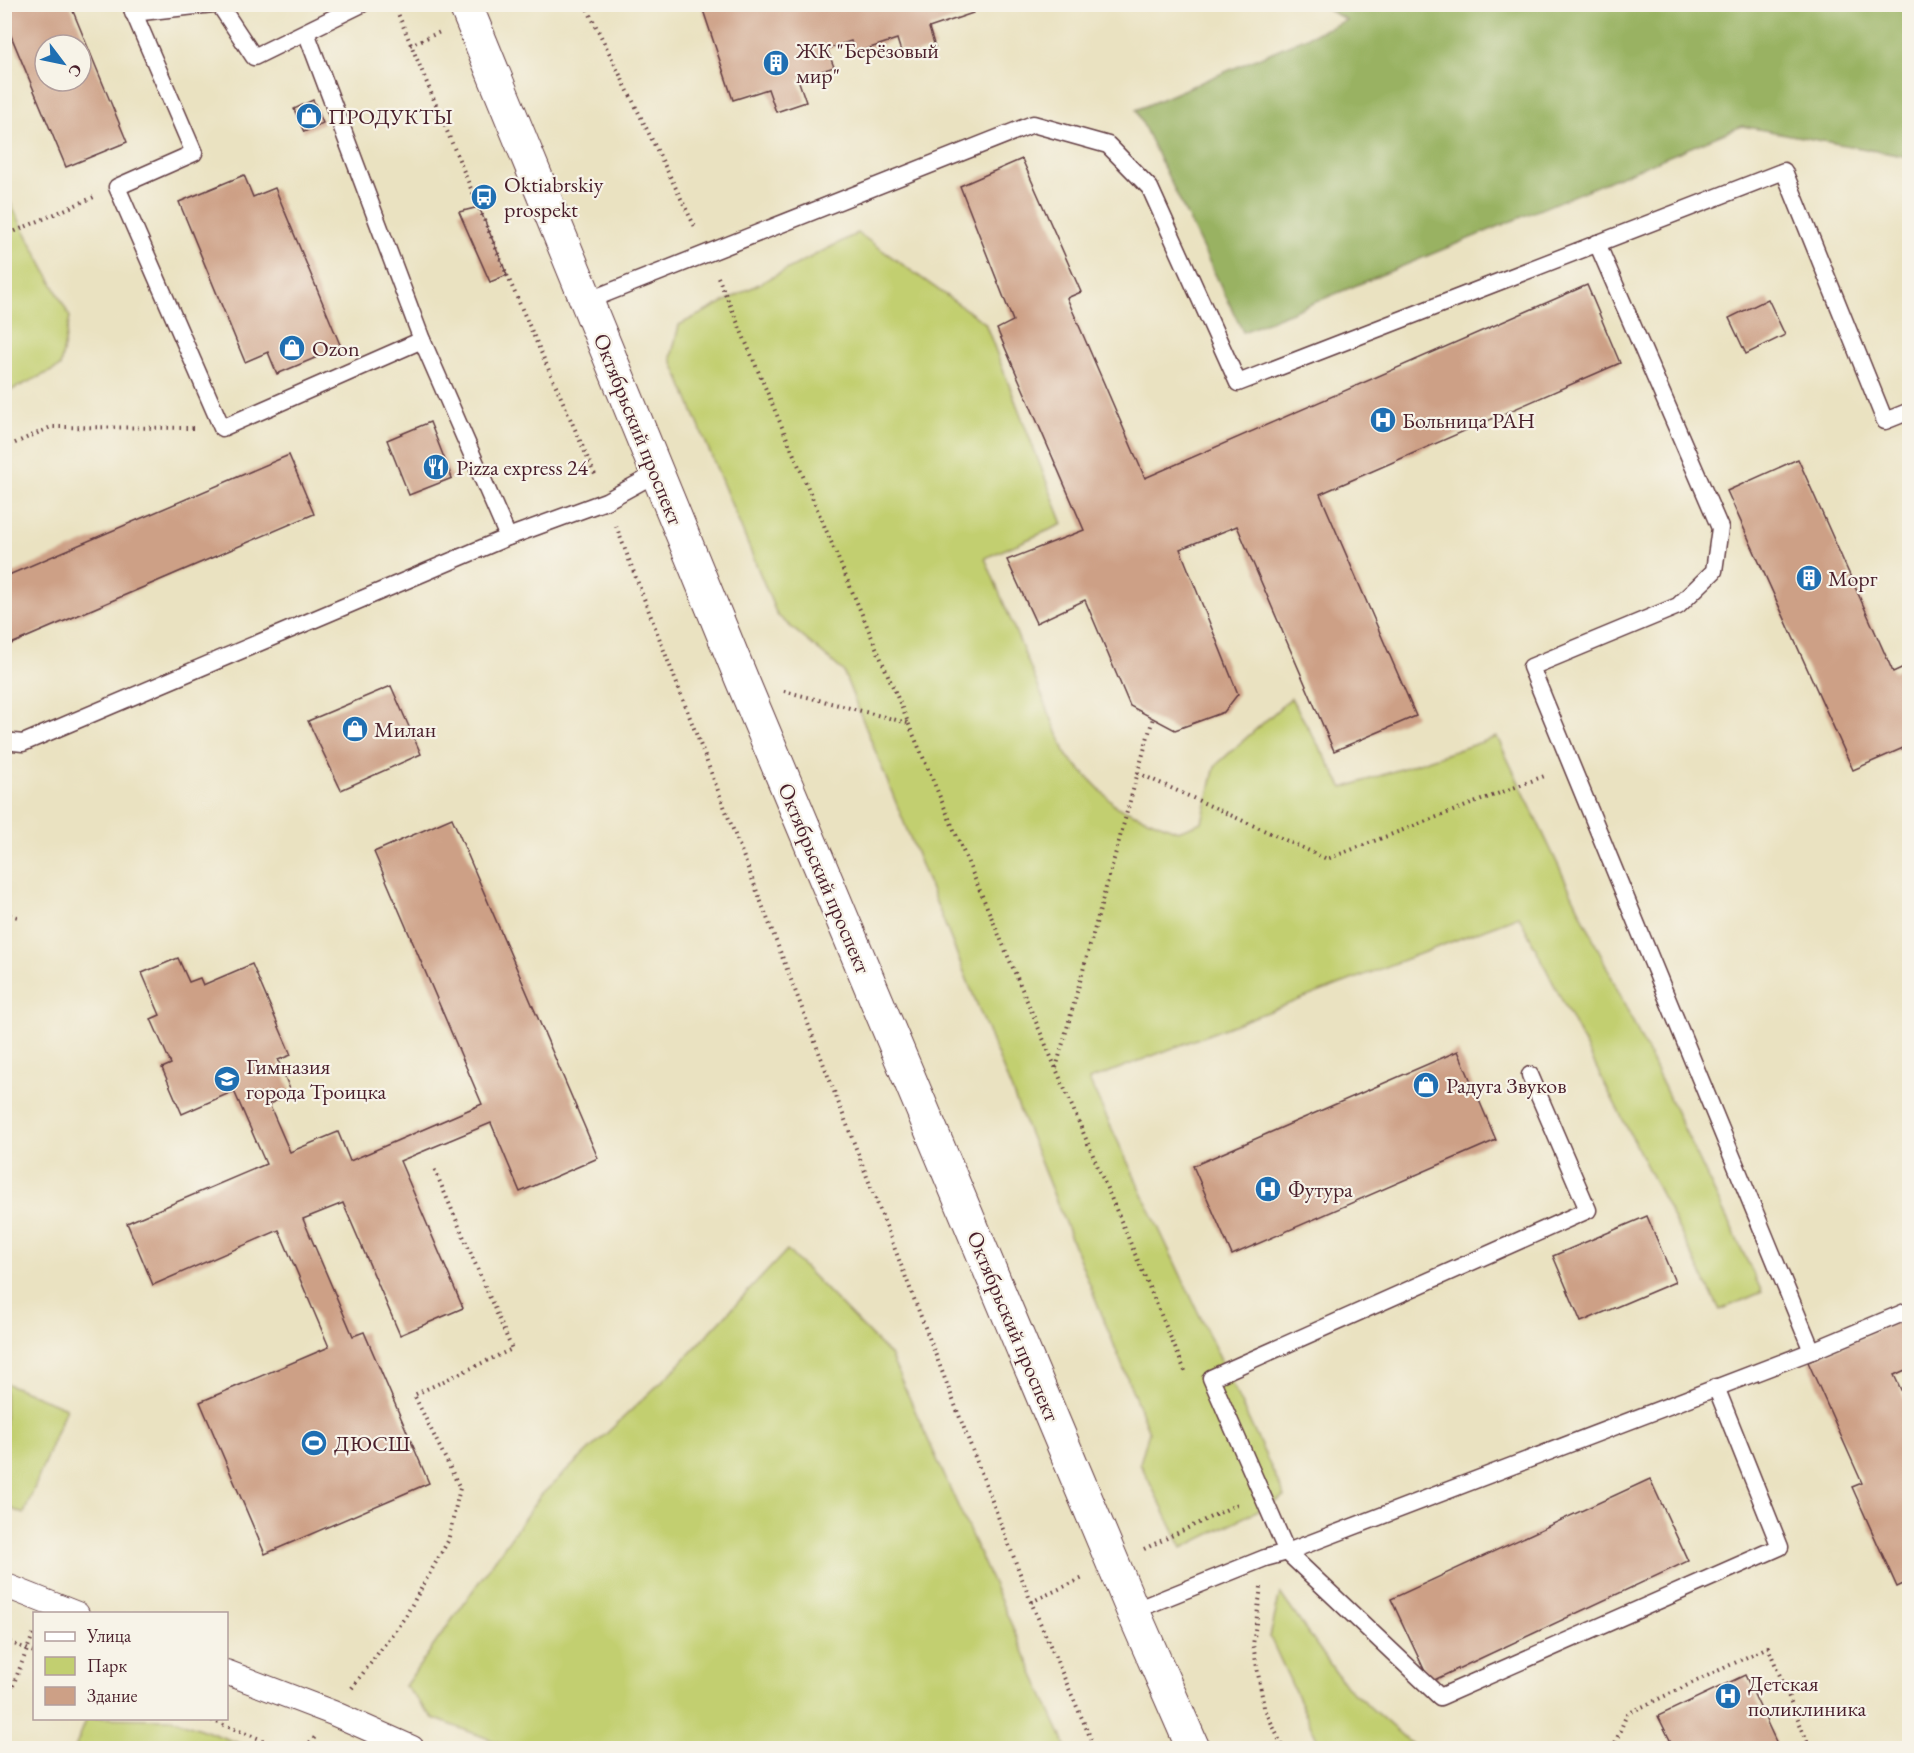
<svg xmlns="http://www.w3.org/2000/svg" width="1914" height="1753" viewBox="0 0 1914 1753" font-family="'EB Garamond',serif">
  <style>
    .green { fill: #c2cf70; stroke: #86774e; stroke-width: 1.5 }
    .forest { fill: #99b262; stroke: #726846; stroke-width: 1.5 }
    .building { fill: #cda086; fill-rule: evenodd }
    .lines { fill: none; stroke-linecap: round; stroke-linejoin: round }
    .service-casing { stroke: #623c42; stroke-width: 19 }
    .pedestrian-casing { stroke: #623c42; stroke-width: 26 }
    .secondary-casing { stroke: #623c42; stroke-width: 35 }
    .path { stroke: #623c42; stroke-width: 4; stroke-dasharray: 1.5 4.5; stroke-linecap: butt }
    .service { stroke: #fff; stroke-width: 16 }
    .pedestrian { stroke: #fff; stroke-width: 24 }
    .secondary { stroke: #fff; stroke-width: 33 }
    .labels { text-anchor: middle; stroke-width: 4.5; stroke-linejoin: round; paint-order: stroke }
    .poi-label { font-size: 22px; fill: #4a1f2b; stroke: #f7f3e8; text-anchor: start }
    .street-label { font-size: 22px; fill: #4a1f2b; stroke: #f7f3e8 }
  </style>
  <rect width="100%" height="100%" fill="#f7f3e8"/>
  <filter id="ink" filterUnits="userSpaceOnUse"><feTurbulence type="fractalNoise" baseFrequency=".0167" numOctaves="2"/><feDisplacementMap in="SourceGraphic" scale="12" xChannelSelector="R" yChannelSelector="G"/><feConvolveMatrix kernelMatrix="1 2 1 2 8 2 1 2 1" color-interpolation-filters="sRGB"/></filter>
  <filter id="wash" filterUnits="userSpaceOnUse"><feTurbulence type="fractalNoise" baseFrequency=".008" numOctaves="4" result="noise"/><feDisplacementMap in="SourceGraphic" scale="24" xChannelSelector="R" yChannelSelector="G"/><feGaussianBlur stdDeviation="1.35" result="paint"/><feColorMatrix in="noise" values="0 0 0 0 0 0 0 0 0 0 0 0 0 0 0 0 0 1.4 0 .05"/><feComposite in="paint" operator="in"/></filter>
  <g filter="url(#wash)">
    <rect width="100%" height="100%" fill="#eae2c1"/>
    <g class="green">
      <path d="M5 193 70 317 60 367 5 393Z"/>
      <path d="M858 233 985 323 1063 524 985 558 1067 756 1117 807 1178 831 1202 822 1215 766 1291 698 1343 788 1497 737 1762 1292 1720 1310 1519 916 1089 1080 1285 1497 1182 1548 1140 1463 1149 1432 843 671 777 615 671 358 679 325Z"/>
      <path d="M787 1250 890 1355 1067 1748H513L433 1718 405 1686 540 1496 675 1369Z"/>
      <path d="M5 1383 66 1408 24 1514 5 1506Z"/>
      <path d="M1280 1593 1344 1684 1416 1748H1321L1270 1637Z"/>
      <path d="M87 1718 173 1719 252 1748H75Z"/>
    </g>
    <path class="forest" d="M1319 5H1909V157L1742 126 1243 332 1136 110 1347 20Z"/>
    <g id="blocks">
      <g class="building">
        <path d="M4 4H70L127 142 66 167 4 19ZM45 45H81V81H45Z"/>
        <path d="M701 4H970L973 13 929 28 935 47 903 58 897 39 855 53 851 41 827 49 834 67 798 79 806 102 776 112 768 89 733 100Z"/>
        <path d="M313 100 323 123 304 132 294 109Z"/>
        <path d="M1022 159 1081 292 1067 298 1145 478 1587 285 1620 363 1320 494 1416 716 1334 751 1237 526 1180 549 1238 694 1224 712 1175 730 1130 706 1085 600 1036 623 1007 560 1084 530 997 329 1013 321 960 186Z"/>
        <path d="M244 175 253 197 275 188 341 347 277 374 268 352 245 362 179 202Z"/>
        <path d="M479 207 507 275 490 282 459 212Z"/>
        <path d="M1768 299 1785 335 1746 354 1729 318Z"/>
        <path d="M430 422 452 478 409 495 387 440Z"/>
        <path d="M289 455 314 514 4 647V577Z"/>
        <path d="M1798 459 1893 672 1910 664V745L1853 770 1727 491Z"/>
        <path d="M391 686 421 754 341 790 308 721Z"/>
        <path d="M452 818 598 1158 520 1192 491 1123 400 1161 463 1308 400 1335 343 1203 303 1219 353 1336 364 1332 429 1483 265 1554 200 1402 329 1347 279 1230 153 1285 127 1223 266 1164 234 1091 182 1114 162 1068 171 1064 151 1019 160 1015 142 973 178 958 189 982 200 978 203 985 252 964 291 1055 278 1060 292 1094 269 1104 290 1152 338 1132 350 1161 482 1104 374 852Z"/>
        <path d="M1458 1051 1496 1140 1232 1255 1193 1166Z"/>
        <path d="M1647 1216 1675 1282 1581 1322 1553 1256Z"/>
        <path d="M1903 1319 1910 1332V1368L1894 1375 1910 1409V1581L1897 1587 1852 1487 1862 1483 1808 1362Z"/>
        <path d="M1650 1479 1688 1561 1430 1682 1391 1599Z"/>
        <path d="M1745 1675 1779 1748H1674L1658 1716Z"/>
      </g>
    </g>
  </g>
  <g filter="url(#ink)">
    <use href="#blocks" fill-opacity="0" stroke="#623c42" stroke-width="1.5"/>
    <g class="lines">
      <defs>
        <g id="service">
          <path d="M130 4 194 153 117 187 222 428 422 340 508 537"/>
          <path d="M219 4 254 57 362 4"/>
          <path d="M133 13 213 4"/>
          <path d="M306 32 422 340"/>
          <path d="M1597 243 1720 528 1714 571 1678 606 1531 667 1812 1351"/>
          <path d="M587 301 1033 124 1108 145 1150 188 1238 383 1784 171 1885 421 1910 411"/>
          <path d="M4 741 23 743 508 537 606 501 657 473"/>
          <path d="M1530 1075 1588 1210 1211 1378 1287 1552 1440 1697 1780 1547 1716 1387"/>
          <path d="M1133 1611 1265 1558 1287 1552 1812 1351 1910 1310"/>
        </g>
        <g id="pedestrian">
          <path d="M4 1585 77 1614"/>
          <path d="M226 1672 333 1713 412 1748"/>
        </g>
        <path id="secondary" d="M465 4 742 680 1133 1611 1193 1748"/>
      </defs>
      <use href="#service" class="service-casing"/>
      <use href="#pedestrian" class="pedestrian-casing"/>
      <use href="#secondary" class="secondary-casing"/>
      <g class="path">
        <path d="M394 4 507 275 596 477"/>
        <path d="M585 4 696 229"/>
        <path d="M410 45 440 32"/>
        <path d="M4 236 94 197"/>
        <path d="M718 277 1185 1371"/>
        <path d="M4 448 51 427 194 428"/>
        <path d="M616 526 1031 1602 1095 1748"/>
        <path d="M784 691 908 723"/>
        <path d="M1138 773 1327 859 1547 775"/>
        <path d="M4 913 18 917"/>
        <path d="M1056 1068 1153 718"/>
        <path d="M1144 1549 1238 1504"/>
        <path d="M1261 1587 1253 1645 1264 1707 1283 1748"/>
        <path d="M1031 1602 1083 1578"/>
        <path d="M4 1640 34 1652"/>
        <path d="M352 1688 405 1617 448 1541 460 1488 414 1395 512 1349 433 1166"/>
        <path d="M4 1708 34 1632"/>
        <path d="M206 1718 283 1748"/>
        <path d="M306 1748 315 1737"/>
        <path d="M1613 1748 1627 1714 1768 1647 1810 1748"/>
      </g>
      <use href="#service" class="service"/>
      <use href="#pedestrian" class="pedestrian"/>
      <use href="#secondary" class="secondary"/>
    </g>
  </g>
  <defs>
    <symbol id="building-disc" viewBox="-11 -11 22 22"><circle r="9.5" fill="#1f6fb2" stroke="#f7f3e8"/><path d="M-4-6H4V6H1V3H-1V6H-4ZM-2.5-4.3h1.7v1.8h-1.7ZM.8-4.3h1.7v1.8H.8ZM-2.5-1h1.7V.8h-1.7ZM.8-1h1.7V.8H.8Z" fill="#fff"/></symbol>
    <symbol id="shop-disc" viewBox="-11 -11 22 22"><circle r="9.5" fill="#1f6fb2" stroke="#f7f3e8"/><path d="M-5-2.5h2.3a2.7 3.5 0 0 1 5.4 0H5L5.5 6h-11ZM-1.5-2.5h3a1.5 2.3 0 0 0-3 0Z" fill="#fff"/></symbol>
    <symbol id="bus-disc" viewBox="-11 -11 22 22"><circle r="9.5" fill="#1f6fb2" stroke="#f7f3e8"/><path d="M-5-6H5V4H4V6H2V4H-2V6H-4V4H-5ZM-3.5-4V0h7V-4ZM-3.5 1.2v1.5H-2V1.2ZM2 1.2v1.5H3.5V1.2Z" fill="#fff"/></symbol>
    <symbol id="hospital-disc" viewBox="-11 -11 22 22"><circle r="9.5" fill="#1f6fb2" stroke="#f7f3e8"/><path d="M-5-5h3v3.5h4V-5h3V5h-3V1.5h-4V5h-3Z" fill="#fff"/></symbol>
    <symbol id="restaurant-disc" viewBox="-11 -11 22 22"><circle r="9.5" fill="#1f6fb2" stroke="#f7f3e8"/><path d="M-5-6h1v4h1v-4h1v4h1v-4h1v5L-1.5 .5V6h-2V.5L-5-1ZM5-6V6H3V1.5H1.5Q1.5-4 5-6Z" fill="#fff"/></symbol>
    <symbol id="school-disc" viewBox="-11 -11 22 22"><circle r="9.5" fill="#1f6fb2" stroke="#f7f3e8"/><path d="M0-5L7-2L0 1L-7-2ZM-4 1L0 2.5L4 1V4Q0 6-4 4Z" fill="#fff"/></symbol>
    <symbol id="stadium-disc" viewBox="-11 -11 22 22"><circle r="9.5" fill="#1f6fb2" stroke="#f7f3e8"/><path d="M0-5a6.5 5 0 1 0 0 10a6.5 5 0 1 0 0-10ZM-3.5-1.8h7v3.6h-7Z" fill="#fff"/></symbol>
  </defs>
  <g fill-rule="evenodd">
    <use href="#building-disc" x="761" y="48" width="30" height="30"/>
    <use href="#shop-disc" x="294" y="101" width="30" height="30"/>
    <use href="#bus-disc" x="469" y="182" width="30" height="30"/>
    <use href="#shop-disc" x="277" y="333" width="30" height="30"/>
    <use href="#hospital-disc" x="1368" y="405" width="30" height="30"/>
    <use href="#restaurant-disc" x="421" y="452" width="30" height="30"/>
    <use href="#building-disc" x="1794" y="563" width="30" height="30"/>
    <use href="#shop-disc" x="340" y="714" width="30" height="30"/>
    <use href="#school-disc" x="212" y="1064" width="30" height="30"/>
    <use href="#shop-disc" x="1411" y="1070" width="30" height="30"/>
    <use href="#hospital-disc" x="1253" y="1174" width="30" height="30"/>
    <use href="#stadium-disc" x="299" y="1428" width="30" height="30"/>
    <use href="#hospital-disc" x="1713" y="1681" width="30" height="30"/>
  </g>
  <g class="labels">
    <g class="poi-label">
      <text x="796" y="58">ЖК "Берёзовый<tspan x="796" dy="25">мир"</tspan></text>
      <text x="328" y="124">ПРОДУКТЫ</text>
      <text x="504" y="192">Oktiabrskiy<tspan x="504" dy="25">prospekt</tspan></text>
      <text x="312" y="356">Ozon</text>
      <text x="1402" y="428">Больница РАН</text>
      <text x="456" y="475">Pizza express 24</text>
      <text x="1828" y="586">Морг</text>
      <text x="374" y="737">Милан</text>
      <text x="246" y="1074">Гимназия<tspan x="246" dy="25">города Троицка</tspan></text>
      <text x="1446" y="1093">Радуга Звуков</text>
      <text x="1288" y="1197">Футура</text>
      <text x="334" y="1451">ДЮСШ</text>
      <text x="1748" y="1691">Детская<tspan x="1748" dy="25">поликлиника</tspan></text>
    </g>
    <g class="street-label">
      <text transform="translate(639 429) rotate(68)" y="8">Октябрьский проспект</text>
      <text transform="translate(825 878) rotate(67)" y="8">Октябрьский проспект</text>
      <text transform="translate(1014 1326) rotate(67)" y="8">Октябрьский проспект</text>
    </g>
  </g>
  <rect width="1914" height="1753" fill="none" stroke="#f7f3e8" stroke-width="24"/>
  <rect x="33" y="1612" width="195" height="108" fill="#f7f3e8" stroke="#b29e9c" stroke-width="1.5"/>
  <rect x="45" y="1632" width="30" height="9" fill="#ffffff" stroke="#b29e9c" stroke-width="1.5"/>
  <text x="87" y="1642" font-size="18" fill="#4a1f2b">Улица</text>
  <rect x="45" y="1657" width="30" height="18" fill="#c2cf70" stroke="#b29e9c" stroke-width="1.5"/>
  <text x="87" y="1672" font-size="18" fill="#4a1f2b">Парк</text>
  <rect x="45" y="1687" width="30" height="18" fill="#cda086" stroke="#b29e9c" stroke-width="1.5"/>
  <text x="87" y="1702" font-size="18" fill="#4a1f2b">Здание</text>
  <g transform="translate(63 63) rotate(122)"><circle r="28" fill="#f7f3e8" stroke="#b29e9c" stroke-width="1.5"/>
  <path d="M0-4.5L10 22L0 15L-10 22Z" fill="#1f6fb2"/>
  <text y="-9" font-size="16" font-weight="bold" text-anchor="middle" fill="#4a1f2b">С</text>
  </g>
</svg>
